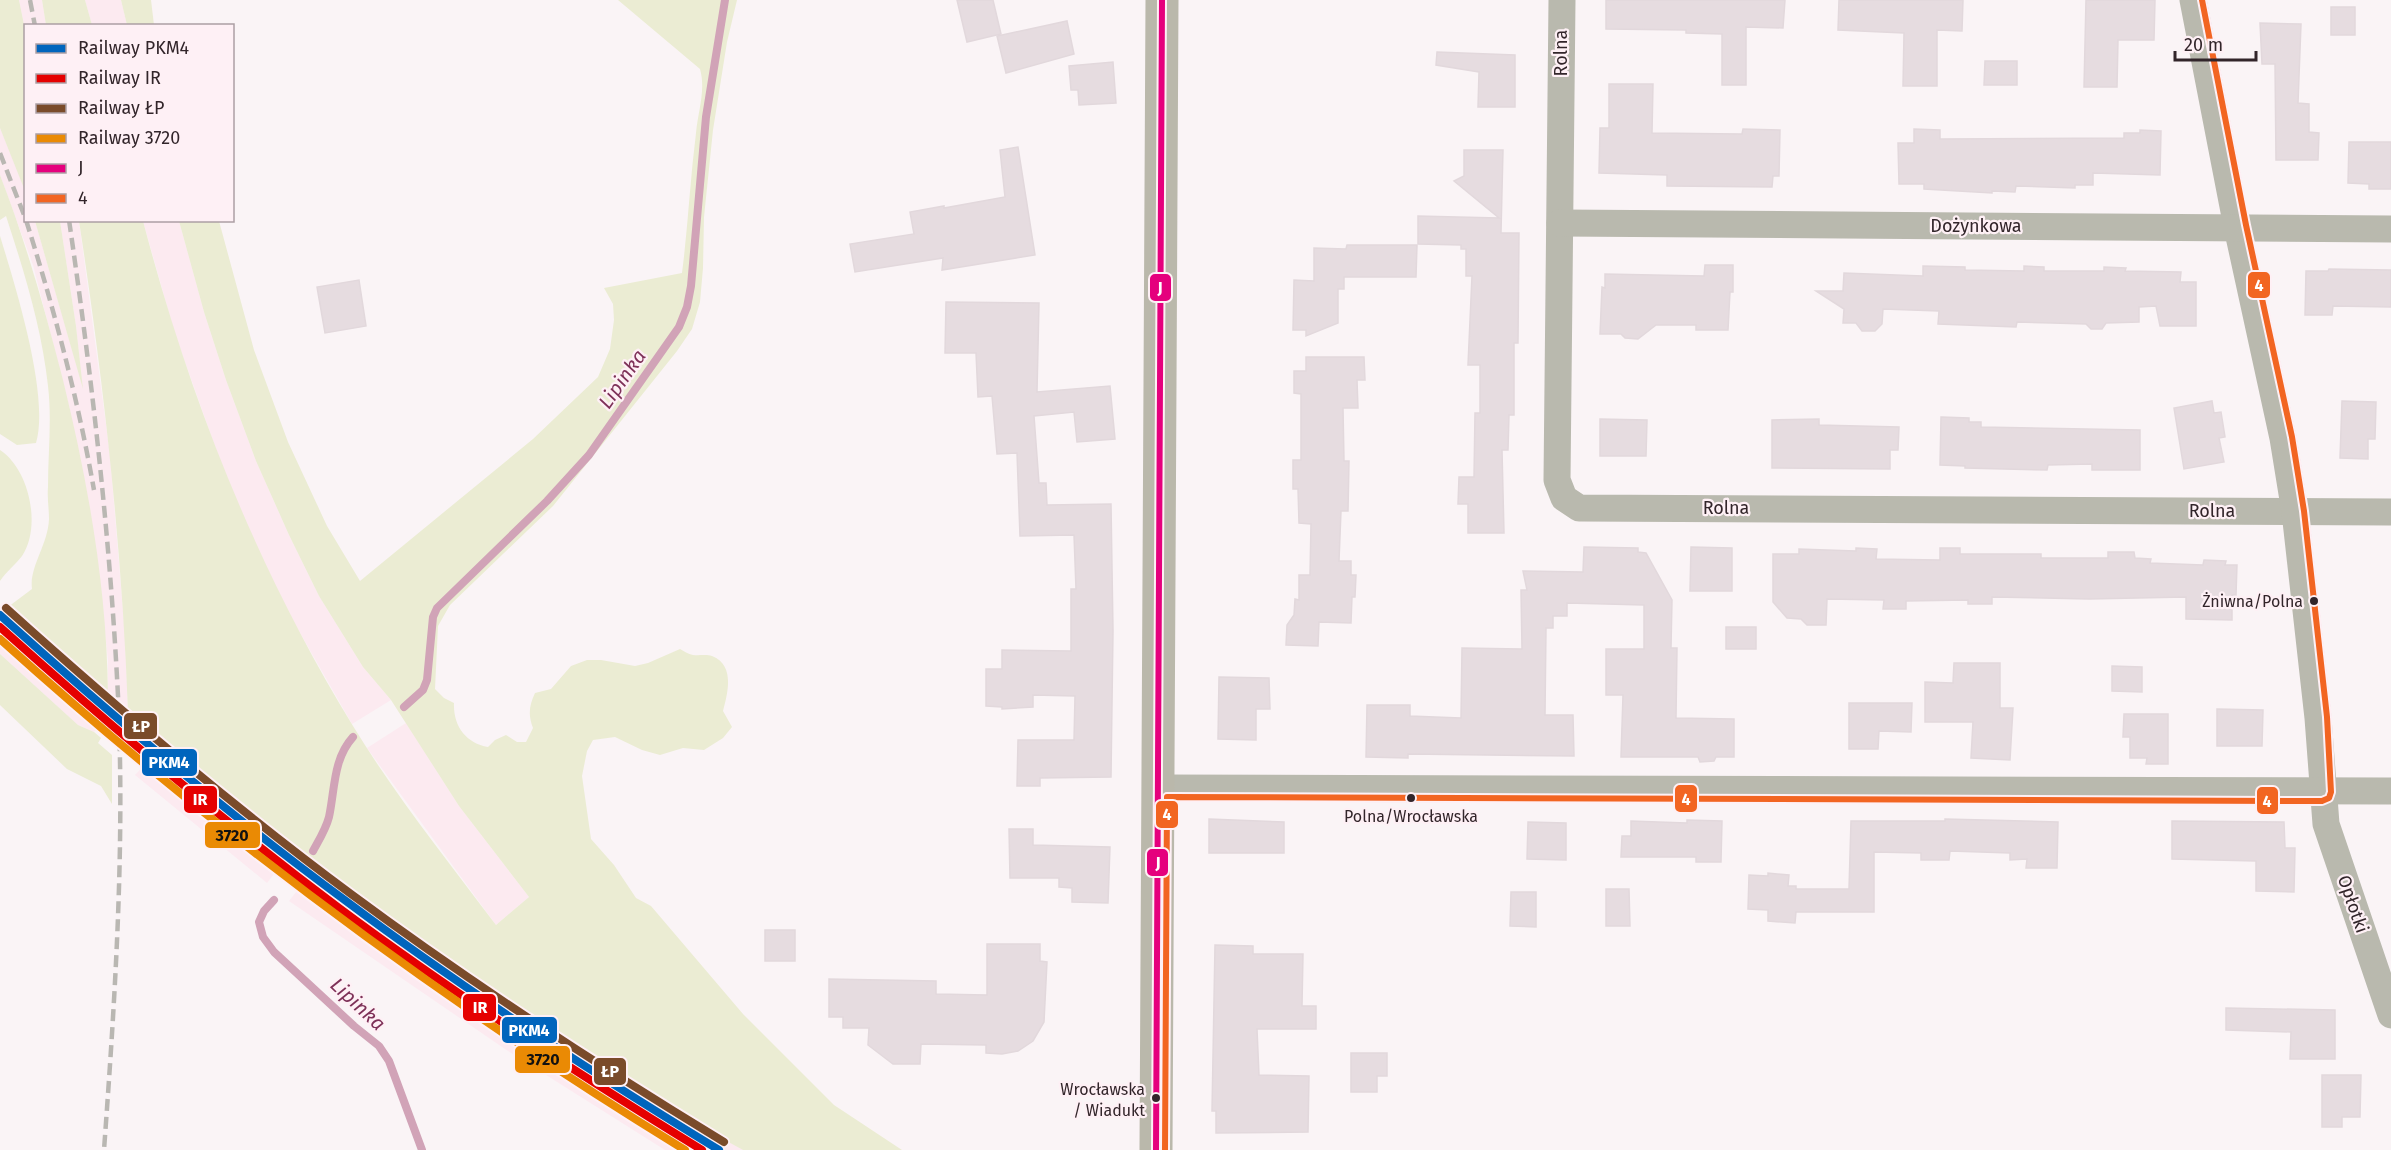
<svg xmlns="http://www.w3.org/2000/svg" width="2391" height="1150" viewBox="0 0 2391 1150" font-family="'Fira Sans',sans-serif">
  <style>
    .built { fill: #fceaf0 }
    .green { fill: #ebecd3 }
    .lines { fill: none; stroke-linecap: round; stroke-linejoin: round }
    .stream { stroke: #d1a3b7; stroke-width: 8 }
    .building { fill: #e6dce0; stroke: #e2d8dc; stroke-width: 1.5 }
    .minor { stroke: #b9b9ae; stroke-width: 27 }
    .primary { stroke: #bab8ab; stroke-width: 33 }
    .rail { stroke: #b9b7b2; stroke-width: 4.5; stroke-dasharray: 12 6; stroke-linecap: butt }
    .bus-1-casing { stroke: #fef0f5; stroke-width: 10 }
    .bus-2-casing { stroke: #fef0f5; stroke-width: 10 }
    .bus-1 { stroke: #e5007d; stroke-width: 6 }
    .bus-2 { stroke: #f26522; stroke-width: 6 }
    .rail-1-casing { stroke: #fef0f5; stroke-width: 12 }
    .rail-2-casing { stroke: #fef0f5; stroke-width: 12 }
    .rail-3-casing { stroke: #fef0f5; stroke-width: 12 }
    .rail-4-casing { stroke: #fef0f5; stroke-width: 12 }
    .rail-1 { stroke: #0065bd; stroke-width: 8 }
    .rail-2 { stroke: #e50000; stroke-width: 8 }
    .rail-3 { stroke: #7a4b2a; stroke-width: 8 }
    .rail-4 { stroke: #ea8a04; stroke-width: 8 }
    .bus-dot { fill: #32252a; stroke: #fef0f5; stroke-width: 2 }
    .labels { text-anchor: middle; stroke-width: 4.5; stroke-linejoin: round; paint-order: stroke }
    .bus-label { font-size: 16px; fill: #32252a; stroke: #fef0f5; text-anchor: end }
    .street-label { font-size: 18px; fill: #32252a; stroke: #fef0f5 }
    .water-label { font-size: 20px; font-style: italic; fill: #7e3158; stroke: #fef0f5 }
    .line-badge { stroke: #fef0f5; stroke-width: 2 }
    .badge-label { font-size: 16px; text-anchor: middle; font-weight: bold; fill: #fff }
    .pale-badge-label { font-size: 16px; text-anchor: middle; font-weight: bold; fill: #111 }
  </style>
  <rect width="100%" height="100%" fill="#faf4f6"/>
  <g class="built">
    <path d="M19 0H42L46 25 26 26 25 35Z"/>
    <path d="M85 0H121L127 25H92Z"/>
    <path d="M0 128 21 178 25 191 26 220 35 221 82 384 76 326 60 221H79L110 455 125 636 128 712 108 695 95 710 105 719 94 732 78 725 0 654V615L8 607 108 694V660L97 556 69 406 33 265 0 175Z"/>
    <path d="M143 221H179L204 312 226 380 256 461 289 535 319 596 363 667 391 700 352 724 296 626 260 556 223 469 174 331Z"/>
    <path d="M406 723 459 806 529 897 496 925 367 748Z"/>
    <path d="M145 727 294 848 267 883 135 775 149 760 139 751 149 740 140 732Z"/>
    <path d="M317 865 438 956 591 1061 743 1150H665L505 1049 289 901Z"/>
  </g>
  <g class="green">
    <path d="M0 0H19L26 35 25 191 0 128Z"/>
    <path d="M42 0H85L92 25H46Z"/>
    <path d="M121 0H151L154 25H127Z"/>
    <path d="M618 0H737L727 42 713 130 704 217 703 268 700 302 692 329 677 351 553 506 450 605 438 626 435 689 444 698 454 703C453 726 466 743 488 747L495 740 506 735 517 742H526L533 728C528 715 529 706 535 693L551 689 571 666 587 660H601L635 666 648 663 680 649C684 651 688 654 693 655 699 656 706 654 712 656 735 665 728 692 723 711L732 727 723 738 704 750 683 748 660 755 642 750 615 737 593 740 587 751 582 776 591 839 614 865 636 898 651 906 743 1014 834 1105 902 1150H743L681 1116 591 1061 438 956 294 848 128 712C122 547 104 383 79 221H143C190 400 256 567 353 726 395 795 447 860 496 925L529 897 459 806 391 700 363 667 319 596 289 535 256 461 226 380 204 312 179 221H219L254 350 288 442 327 526 360 581 533 439 598 377 610 349 614 320 613 304 604 288 682 273C688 227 690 180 696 133 698 111 706 90 700 69Z"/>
    <path d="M0 175C26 242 45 310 63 380 88 482 107 588 108 695L8 607 32 589C29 567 48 545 49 519 49 508 47 498 48 487 48 453 52 420 48 386 42 329 24 271 6 216L0 220Z"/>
    <path d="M35 221H60L76 326 83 389Z"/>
    <path d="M0 236C15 285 50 396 36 443L17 445 0 434Z"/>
    <path d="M0 450C29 469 42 526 22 556 15 565 6 572 0 581Z"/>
    <path d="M0 654 78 725 94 732 101 738 98 743 112 755V804L101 786 67 769 0 705Z"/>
  </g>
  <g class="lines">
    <g class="stream">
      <path d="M404 707 423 690 427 680 433 617 437 608 547 501 589 455 679 327 687 307 691 286 706 117 725 0"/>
      <path d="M313 851C319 840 326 829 329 817 335 789 333 759 353 737"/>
      <path d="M274 900 264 911 259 922 263 937 274 952 354 1026 379 1046 389 1061 422 1150"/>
    </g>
  </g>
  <g class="building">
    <path d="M957 0H993L1001 34 967 42Z"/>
    <path d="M1606 0H1785L1783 28 1746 27V85H1722V34L1686 33V30L1606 29Z"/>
    <path d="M1839 0H1963L1962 31 1937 30V86H1903L1904 33 1838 30Z"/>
    <path d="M2086 0H2155L2154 40H2118L2117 87H2084Z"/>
    <rect x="2331" y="7" width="24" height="28"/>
    <path d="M1067 21 1074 54 1006 73 997 36Z"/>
    <path d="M2260 23 2301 24 2298 103 2309 104V132L2319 133 2318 160H2276L2275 64H2262Z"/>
    <path d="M1437 52 1515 55V107H1478L1479 72 1436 65Z"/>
    <path d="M1985 61H2017V85H1984Z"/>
    <path d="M1113 62 1116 103 1079 105 1078 90H1071L1069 66Z"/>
    <path d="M1609 84H1653L1652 133 1742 134 1743 129 1780 130 1779 176H1773L1772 187 1667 186V175L1599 173 1600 128H1609Z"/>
    <path d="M1914 129 1940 130V139L2124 138V133H2140V130L2161 131 2160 175 2093 173V185H2075V188L2016 186 2015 192 1992 191V193L1924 189V184H1899L1898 143H1914Z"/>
    <path d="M2349 142H2391V189H2369V184L2348 183Z"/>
    <path d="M1018 147 1035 255 942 270 943 258 855 272 850 244 914 234 910 212 944 206V208L1005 197 1000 150Z"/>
    <path d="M1464 150H1503L1501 233H1519L1518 343H1514V415H1509L1508 450H1502L1504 533H1468V504H1458L1459 477H1474L1475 413H1480V365H1468L1472 276H1466V249H1461V245L1418 244V216L1499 218 1454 181 1464 176Z"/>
    <path d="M1347 245H1417L1416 277H1344V289H1338V323L1306 336V330H1293L1294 280 1314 281V248L1346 249Z"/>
    <path d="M1705 265H1733V292H1730L1728 330H1696V325H1656L1638 339 1625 338 1621 334H1600L1602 287 1605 288V274L1704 276Z"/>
    <path d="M1923 266 1965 267V270L2024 271V266L2044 267V271H2104V267L2126 268 2125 271 2181 272 2180 282H2196V326H2160L2156 306 2139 307V322L2106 323 2102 329H2091L2086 324 2052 323 2017 322 2016 327 1938 324 1939 311 1883 309 1882 324 1875 331H1862L1856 323H1843L1844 309 1816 291H1843L1844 273 1923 276Z"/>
    <path d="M2329 269 2391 270V307L2333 306 2332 315H2305L2306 271H2328Z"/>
    <path d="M359 280 366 326 325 333 317 287Z"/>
    <path d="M946 302 1039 303 1037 392 1110 386 1115 439 1077 442 1074 412 1034 416 1039 483H1046L1047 505 1111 504 1113 631 1111 777 1040 778V786H1017L1018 740H1074L1075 696 1033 695V707L1002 709V707L986 706V669H1002V650L1071 651V589H1076L1074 535 1020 536 1017 453 997 454 992 396 978 397 976 353H945Z"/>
    <path d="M1306 357H1364L1365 380H1357L1358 408H1343L1344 461H1349L1348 511H1341L1339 561H1351V575H1356L1355 597H1352L1351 623 1319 622 1318 646 1286 645 1287 625 1294 615 1295 599 1299 600V575H1310L1311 524 1299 523 1298 489H1293V460H1301V394L1294 393V371H1306Z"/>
    <path d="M2212 401 2214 413 2221 412 2225 437 2219 438 2224 462 2184 469 2174 408Z"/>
    <path d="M2342 401 2376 402 2375 439H2368V459L2340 458Z"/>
    <path d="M1941 417 1969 418V422H1981V427L2140 430V470H2092V464L2048 465 2047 470 1965 468V466L1940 465Z"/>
    <path d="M1600 419 1647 420 1646 456H1600Z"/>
    <path d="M1819 419V425L1899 427 1898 450H1890V469L1772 468V420Z"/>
    <path d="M1584 547 1638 548V552L1646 553 1672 600 1671 648H1677L1676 718 1734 719V757H1716L1714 761 1700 762 1698 757H1621L1623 695H1606V649H1644V605L1567 603V616H1553V628H1546L1545 715H1573L1574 756 1408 754V758L1366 757 1367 705H1410V716L1461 718 1462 648 1522 649 1521 590H1527L1523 571 1583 572Z"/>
    <path d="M1691 547 1732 548V591H1690Z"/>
    <path d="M1856 548 1877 549 1876 559 1940 560V548H1960V554H2041V558H2108V552H2134L2135 558 2151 559 2150 563 2203 565 2204 560 2226 561 2225 565H2237L2236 595H2232V620L2186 619V597L2089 599 1992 597V604H1968V600L1906 601V609H1883L1884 600 1827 599 1826 625H1807L1801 619 1787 618 1773 602V554H1799V549L1856 551Z"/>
    <rect x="1726" y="627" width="30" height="22"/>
    <path d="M1954 663H2000V708H2013L2010 760 1971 758 1973 722H1925V682L1953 683Z"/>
    <path d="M2112 666 2142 667V692L2112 691Z"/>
    <path d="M1219 677 1269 678 1270 709H1256V740L1218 739Z"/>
    <path d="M1849 703H1912L1911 732 1879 731 1878 749H1849Z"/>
    <path d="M2217 709 2263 710 2262 746H2217Z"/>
    <path d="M2124 714H2168V764H2146L2147 758H2130V737H2123Z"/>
    <path d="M1209 819 1284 822V853H1209Z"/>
    <path d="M1945 819 2058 822 2057 868H2026L2027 859 2010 860V853L1950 851 1949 860H1921V853L1874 852V912H1796L1795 923 1768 921V910L1748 909 1749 875 1768 876V873L1789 875 1788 886H1796V889H1849L1851 821H1945Z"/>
    <path d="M1687 820 1722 821 1721 862H1696V857H1621L1622 836H1631V821L1687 823Z"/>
    <path d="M2172 821 2284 822 2285 848H2295L2294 892 2256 891V861L2172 859Z"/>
    <path d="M1528 822 1566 823V860L1527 859Z"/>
    <path d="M1009 829H1033V845L1110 847 1108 903 1072 902V888L1059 887V878H1010Z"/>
    <path d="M1606 889H1629L1630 926H1606Z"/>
    <path d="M1511 892H1536V927L1510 926Z"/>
    <rect x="765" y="930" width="30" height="31"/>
    <path d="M987 944H1040V961L1047 962 1044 1022 1033 1041 1018 1051 1002 1054 986 1053V1045L921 1044 920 1064H893L868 1045 869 1028H843V1017H829V979L936 981V994L987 995Z"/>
    <path d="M1215 945 1253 946V954H1303L1302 1006H1316V1029H1257L1259 1075 1309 1076 1308 1132 1216 1133V1111H1212Z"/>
    <path d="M2226 1008 2335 1010V1059H2290L2291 1032 2226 1030Z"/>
    <path d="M1351 1053H1387V1076H1377V1092H1351Z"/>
    <path d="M2322 1075H2361L2360 1117H2342V1127H2322Z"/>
  </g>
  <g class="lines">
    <g class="minor">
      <path d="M1562 0 1557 480 1564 498 1579 508 2391 512"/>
      <path d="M2193 0 2237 227 2283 438 2295 512 2318 718 2326 824 2391 1015"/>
      <path d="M1560 223 2391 229"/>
      <path d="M1158 788 2391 791"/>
    </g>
    <path class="primary" d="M1156 1150 1162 0"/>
    <g class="rail">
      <path d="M30 0 35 26"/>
      <path d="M0 153 26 220"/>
      <path d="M26 220C54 309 78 399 94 490"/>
      <path d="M69 220C92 378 110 537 118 696 125 847 115 999 104 1150"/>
    </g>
    <defs>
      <path id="bus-1" d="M1156 1150 1162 0"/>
      <path id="bus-2" d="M1165 1150 1167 797 2322 801 2329 798 2331 792 2327 717 2304 511 2292 437 2246 225 2202 0"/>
    </defs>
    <use href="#bus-1" class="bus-1-casing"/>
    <use href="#bus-2" class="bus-2-casing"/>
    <use href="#bus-1" class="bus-1"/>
    <use href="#bus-2" class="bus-2"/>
    <defs>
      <path id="rail-1" d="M0 615C111 715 225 812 346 901 466 991 591 1072 719 1150"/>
      <path id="rail-2" d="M0 627C109 725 222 820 339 908 456 995 578 1074 702 1150"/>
      <path id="rail-3" d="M6 608C117 708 231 805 351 894 471 983 596 1064 724 1142"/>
      <path id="rail-4" d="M0 639C215 833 438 999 685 1150"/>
    </defs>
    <use href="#rail-1" class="rail-1-casing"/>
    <use href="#rail-2" class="rail-2-casing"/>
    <use href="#rail-3" class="rail-3-casing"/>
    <use href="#rail-4" class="rail-4-casing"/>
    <use href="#rail-1" class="rail-1"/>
    <use href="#rail-2" class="rail-2"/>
    <use href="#rail-3" class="rail-3"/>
    <use href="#rail-4" class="rail-4"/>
  </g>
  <g class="bus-dot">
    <circle cx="2314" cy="601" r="5"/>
    <circle cx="1411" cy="798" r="5"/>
    <circle cx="1156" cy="1098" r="5"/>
  </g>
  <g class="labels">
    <g class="bus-label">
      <text x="2303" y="607">Żniwna/Polna</text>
      <text x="1411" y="822" text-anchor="middle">Polna/Wrocławska</text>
      <text x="1145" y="1095">Wrocławska<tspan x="1145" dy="21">/ Wiadukt</tspan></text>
    </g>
    <g class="street-label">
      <text transform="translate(1561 53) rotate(-90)" y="6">Rolna</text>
      <text x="1976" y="232">Dożynkowa</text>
      <text x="1726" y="514">Rolna</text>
      <text x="2212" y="517">Rolna</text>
      <text transform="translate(2353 904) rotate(71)" y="6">Opłotki</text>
    </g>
    <g class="water-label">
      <text transform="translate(622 379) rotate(-55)" y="7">Lipinka</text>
      <text transform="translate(358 1004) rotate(43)" y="7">Lipinka</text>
    </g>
  </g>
  <g class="line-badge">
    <rect x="2247" y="271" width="24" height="28" rx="6" fill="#f26522"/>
    <rect x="1149" y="273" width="23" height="29" rx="6" fill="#e5007d"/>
    <rect x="123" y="712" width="35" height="28" rx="6" fill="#7a4b2a"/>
    <rect x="141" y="748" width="57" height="29" rx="6" fill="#0065bd"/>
    <rect x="1674" y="784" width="24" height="29" rx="6" fill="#f26522"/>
    <rect x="183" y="785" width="35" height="29" rx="6" fill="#e50000"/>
    <rect x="2256" y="786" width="23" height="29" rx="6" fill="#f26522"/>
    <rect x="1155" y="800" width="24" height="29" rx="6" fill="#f26522"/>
    <rect x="204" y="821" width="57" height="28" rx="6" fill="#ea8a04"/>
    <rect x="1146" y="848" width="23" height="29" rx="6" fill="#e5007d"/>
    <rect x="462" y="993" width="35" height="29" rx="6" fill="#e50000"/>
    <rect x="501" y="1016" width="57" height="28" rx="6" fill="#0065bd"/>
    <rect x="514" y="1045" width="57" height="29" rx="6" fill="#ea8a04"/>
    <rect x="593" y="1057" width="34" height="29" rx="6" fill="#7a4b2a"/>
  </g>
  <g class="badge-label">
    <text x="2259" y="291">4</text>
    <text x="1160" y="293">J</text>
    <text x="141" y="732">ŁP</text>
    <text x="169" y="768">PKM4</text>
    <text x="1686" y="805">4</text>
    <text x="200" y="805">IR</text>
    <text x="2267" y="807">4</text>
    <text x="1167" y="820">4</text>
    <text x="1158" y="868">J</text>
    <text x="480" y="1013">IR</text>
    <text x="529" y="1036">PKM4</text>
    <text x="610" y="1077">ŁP</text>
  </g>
  <g class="pale-badge-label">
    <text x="232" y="841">3720</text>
    <text x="543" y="1065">3720</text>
  </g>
  <rect x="24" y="24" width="210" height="198" fill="#fef0f5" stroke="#ac9fa4" stroke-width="1.5"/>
  <rect x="36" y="44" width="30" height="9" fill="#0065bd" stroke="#ac9fa4" stroke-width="1.5"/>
  <text x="78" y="54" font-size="18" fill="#32252a">Railway PKM4</text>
  <rect x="36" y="74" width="30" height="9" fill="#e50000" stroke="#ac9fa4" stroke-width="1.5"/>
  <text x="78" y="84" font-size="18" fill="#32252a">Railway IR</text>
  <rect x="36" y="104" width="30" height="9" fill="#7a4b2a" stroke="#ac9fa4" stroke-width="1.5"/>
  <text x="78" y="114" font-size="18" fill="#32252a">Railway ŁP</text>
  <rect x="36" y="134" width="30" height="9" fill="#ea8a04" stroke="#ac9fa4" stroke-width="1.5"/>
  <text x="78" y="144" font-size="18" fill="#32252a">Railway 3720</text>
  <rect x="36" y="164" width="30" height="9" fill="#e5007d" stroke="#ac9fa4" stroke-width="1.5"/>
  <text x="78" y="174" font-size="18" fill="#32252a">J</text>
  <rect x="36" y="194" width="30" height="9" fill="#f26522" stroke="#ac9fa4" stroke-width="1.5"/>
  <text x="78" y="204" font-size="18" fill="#32252a">4</text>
  <path d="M2175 51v9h81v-9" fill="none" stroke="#32252a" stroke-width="3"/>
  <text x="2184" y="51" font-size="18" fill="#32252a" stroke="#fef0f5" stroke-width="4.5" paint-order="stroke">20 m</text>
</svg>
